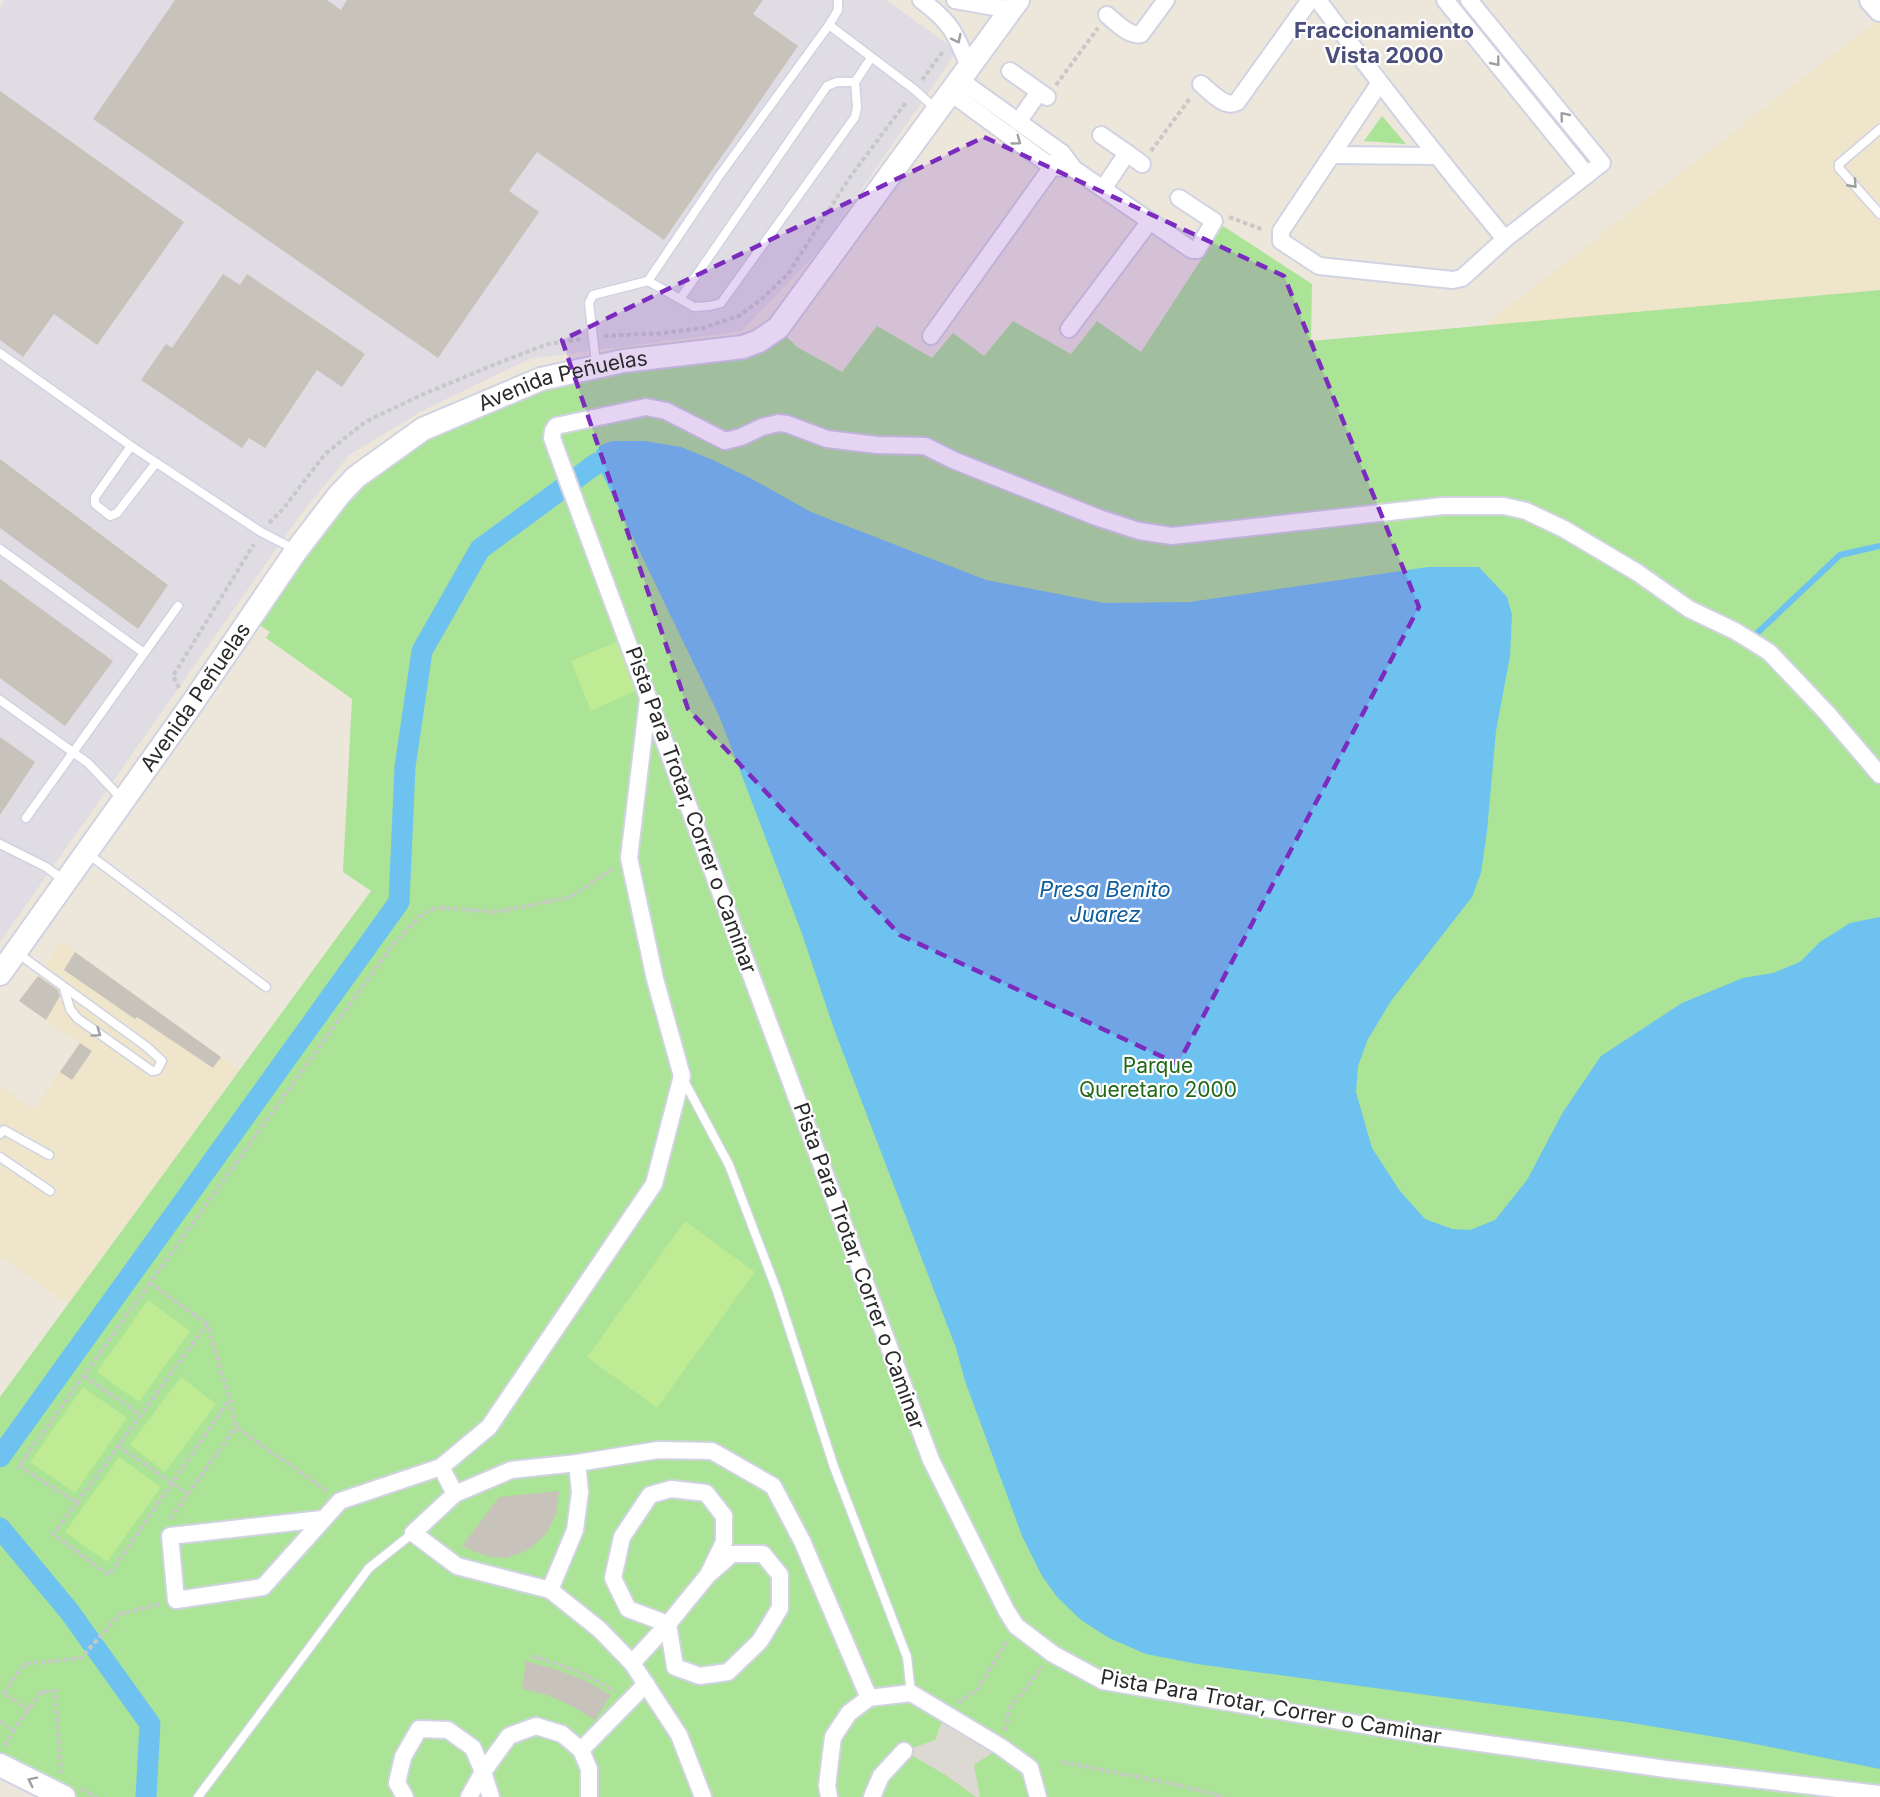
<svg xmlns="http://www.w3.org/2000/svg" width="1880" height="1797" viewBox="0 0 1880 1797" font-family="Inter,sans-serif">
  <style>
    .industrial { fill: #dfdce4 }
    .education { fill: #eee5cb }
    .green { fill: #abe397 }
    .pitch { fill: #beeb93 }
    .plaza { fill: #dcd9d2 }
    .water { fill: #6dc2ef }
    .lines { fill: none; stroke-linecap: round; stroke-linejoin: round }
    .stream { stroke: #6dc2ef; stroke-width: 6 }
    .canal { stroke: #6dc2ef; stroke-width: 21 }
    .building { fill: #c7c3bb }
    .lane-casing { stroke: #d1d3e3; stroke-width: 11 }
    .street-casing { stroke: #d1d3e3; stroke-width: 20 }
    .secondary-casing { stroke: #d1d3e3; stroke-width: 26 }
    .path { stroke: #c8c8c8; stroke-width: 4; stroke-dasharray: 4.5 3; stroke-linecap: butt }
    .lane { stroke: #fff; stroke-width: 8 }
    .street { stroke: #fff; stroke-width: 16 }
    .secondary { stroke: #fff; stroke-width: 22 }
    .oneway { stroke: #9f9f9f }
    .marked { fill: #7b2cbf; fill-opacity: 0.2; stroke: #7b2cbf; stroke-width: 4.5; stroke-dasharray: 12 8; stroke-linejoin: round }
    .labels { text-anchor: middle; stroke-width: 4.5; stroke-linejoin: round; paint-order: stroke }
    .street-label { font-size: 21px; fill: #2a2a2a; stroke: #fff }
    .park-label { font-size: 21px; fill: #236719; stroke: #fff }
    .neighbourhood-label { font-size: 22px; font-weight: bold; fill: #4a4e7b; stroke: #fff }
    .water-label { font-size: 22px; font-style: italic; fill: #0c5e9b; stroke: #fff }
  </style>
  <rect width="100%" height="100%" fill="#ece6db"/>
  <path class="industrial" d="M5 0H886L957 51 820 249 742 331 529 359 420 412 349 455 298 518 0 942V8Z"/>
  <g class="education">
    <path d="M1880 18V302L1472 335Z"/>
    <path d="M62 942 239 1070 68 1304 0 1257V1085L34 1110 79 1043 19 1001Z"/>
  </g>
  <g class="green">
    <path d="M1382 116 1406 144 1364 141Z"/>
    <path d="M1223 226 1312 284 1311 341 1880 290V1797H64L0 1765V1397L371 891 343 872 352 699 266 638 270 632 250 619 293 548 423 429 541 379 743 347 778 328 797 347 842 372 877 326 932 358 953 333 984 356 1013 321 1071 354 1097 321 1141 352Z"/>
  </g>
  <g class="pitch">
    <path d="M618 641 637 690 591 711 571 661Z"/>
    <path d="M685 1221 755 1272 657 1408 587 1357Z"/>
    <path d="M148 1300 190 1331 139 1402 97 1372Z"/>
    <path d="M181 1377 216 1404 165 1472 130 1445Z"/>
    <path d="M83 1387 127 1418 75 1493 30 1462Z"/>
    <path d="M119 1457 161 1487 107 1562 65 1532Z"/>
  </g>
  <path class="plaza" d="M945 1712 1001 1747 974 1765 980 1797H976L944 1774 904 1751 935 1740Z"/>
  <path class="water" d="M613 441H645L681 447 713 460 752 479 811 512 986 580 1104 603 1190 602 1428 567H1479L1507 597 1512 615 1510 656 1496 731 1487 831 1481 873 1472 897 1391 1001 1368 1039 1358 1066 1356 1092 1372 1148 1400 1191 1425 1219 1452 1229 1470 1230 1495 1220 1527 1180 1563 1112 1601 1056 1682 1003 1743 978 1773 973 1800 962 1820 942 1850 923 1880 917V1769L1745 1742 1626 1722 1197 1664 1146 1654 1109 1638 1081 1620 1057 1597 1042 1576 1022 1536 965 1381 956 1348 834 1029 801 931 720 718 597 463 596 451 601 445Z"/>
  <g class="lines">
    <path class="stream" d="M1754 636 1840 555 1880 546"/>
    <g class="canal">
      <path d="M0 1457 399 902 405 767 422 651 480 549 597 463"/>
      <path d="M0 1528 69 1611 150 1724 146 1797"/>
    </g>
  </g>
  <g class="building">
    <path d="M175 0H327L341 10 347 0H763L753 14 798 46 664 240 537 152 509 191 539 212 438 358 93 119Z"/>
    <path d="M0 91 184 222 97 345 54 314 23 357 0 340Z"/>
    <path d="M223 274 240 285 247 274 365 354 342 387 317 370 265 448 249 438 242 448 141 380 166 344 172 348Z"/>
    <path d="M0 459 168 585 138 629 0 528Z"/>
    <path d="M0 579 113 661 65 726 0 678Z"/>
    <path d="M0 737 35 762 0 815Z"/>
    <path d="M75 952 221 1057 213 1068 137 1017 135 1019 64 970Z"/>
    <path d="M38 976 58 990 60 996 46 1020 19 1001Z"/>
    <path d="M80 1043 92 1051 72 1080 60 1072Z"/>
    <path d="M559 1491 556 1515 546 1534 528 1550 506 1558 486 1556 462 1546 499 1497Z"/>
    <path d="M526 1661 555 1669 584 1680 611 1695 595 1720 572 1706 547 1695 522 1689Z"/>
  </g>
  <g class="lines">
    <defs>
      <g id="lane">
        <path d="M829 25 838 10V0"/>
        <path d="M1880 129 1839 164V168L1880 214"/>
        <path d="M648 281 694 307 710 306 721 303 855 117 857 107 855 82 871 58"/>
        <path d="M680 299 827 86 837 82H855"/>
        <path d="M0 353 131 446"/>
        <path d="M596 364 589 303 593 295 648 281 719 176 829 25 915 90 937 110"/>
        <path d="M156 463 117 513 110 516 95 504V497L131 446 261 532 296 550"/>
        <path d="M0 549 144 653"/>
        <path d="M0 700 88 763 123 800"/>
        <path d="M26 818 178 606"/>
        <path d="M0 844 46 867 65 881"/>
        <path d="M88 851 95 859 266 987"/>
        <path d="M16 952 147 1047 162 1061 157 1070 152 1071 77 1018 70 1009 64 988"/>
        <path d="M683 1079 729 1165 777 1291 834 1467 907 1657 911 1693"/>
        <path d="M0 1134 4 1130 49 1155"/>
        <path d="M0 1157 50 1191"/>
        <path d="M198 1797 369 1568 413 1533"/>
      </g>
      <g id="street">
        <path d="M921 0C951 22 956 34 969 67"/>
        <path d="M955 0 1011 10"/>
        <path d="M1318 0C1378 82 1440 161 1505 239"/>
        <path d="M1445 0 1587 175"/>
        <path d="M1107 15C1116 22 1129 37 1141 34L1166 0"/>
        <path d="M1010 71 1047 97"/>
        <path d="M960 80 1062 153 1074 169 1192 250H1197L1214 221 1179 198"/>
        <path d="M1201 84C1211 92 1225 109 1237 102L1310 0"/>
        <path d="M1379 84 1281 231V241L1319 266 1453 280 1462 278 1505 239 1602 163 1469 0"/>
        <path d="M951 93 1052 167 1064 168"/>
        <path d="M1018 122 1039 92"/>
        <path d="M1101 135 1127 153 1103 189"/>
        <path d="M1127 153 1142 164"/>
        <path d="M1332 155 1436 156"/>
        <path d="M1069 329 1150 221"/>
        <path d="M931 336 1062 153"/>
        <path d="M1880 775 1827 713 1769 652 1735 631 1689 609 1638 573 1564 529 1526 511 1504 506H1443L1172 536 1139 531 1099 518 953 460 925 446 877 445 827 439 787 424 778 423 762 427 741 437 725 441 666 411 646 407 556 426 553 431 552 438 567 479 931 1460 1006 1610 1016 1626 1053 1654 1103 1681 1423 1735 1666 1769 1880 1794"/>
        <path d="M441 1467 455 1494 413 1533 457 1566 550 1590 599 1629 632 1663 679 1735 703 1797"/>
        <path d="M455 1494 511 1470 577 1463 658 1450 712 1451 773 1486 802 1541 869 1698"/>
        <path d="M322 1519 170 1536 176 1600 263 1587 340 1501 441 1467 489 1427 654 1184 682 1076 655 979 629 858 648 699"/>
        <path d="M550 1590 575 1530 580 1492 577 1463"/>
        <path d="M632 1663 668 1624 628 1609 613 1578 622 1537 650 1495 671 1489 706 1493 724 1516V1542L708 1575 668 1624 675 1667 700 1676 728 1672 760 1641 780 1608V1575L763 1554H732L708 1575"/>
        <path d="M581 1750 646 1684"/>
        <path d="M405 1797 397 1783 403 1757 419 1729 448 1730 473 1748 483 1772 469 1797"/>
        <path d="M491 1797 483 1772 509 1736 536 1726 562 1734 581 1750 589 1769V1797"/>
        <path d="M829 1797 827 1786 833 1737 849 1713 869 1698 911 1693 1001 1747 1030 1768 1038 1797"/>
        <path d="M872 1797 881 1776 904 1751"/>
      </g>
      <g id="secondary">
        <path d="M1871 0 1880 10"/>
        <path id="s1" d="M0 974 189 708 296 551 339 495 356 477 423 429 541 379 623 361 743 347 759 341 778 328 1018 0"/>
        <path d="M0 1765 64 1797"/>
      </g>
    </defs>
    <use href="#lane" class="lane-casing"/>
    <use href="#street" class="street-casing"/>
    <use href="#secondary" class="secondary-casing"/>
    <g class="path">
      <path d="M922 80 944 50"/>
      <path d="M1056 85 1098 28"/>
      <path d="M1151 151 1191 97"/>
      <path d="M1229 217 1264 230"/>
      <path d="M604 336 664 333 703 328 739 316 763 298 788 274 850 177 907 101"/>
      <path d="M269 523 283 509 325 454 365 422 419 396 503 361 548 344 582 339"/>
      <path d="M179 688 173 676 254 544"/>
      <path d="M150 1283 19 1466 77 1503 53 1534 109 1575 229 1400"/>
      <path d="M84 1376 141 1415"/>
      <path d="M118 1446 188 1494"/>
      <path d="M327 1491 236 1427 230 1400 207 1324 150 1283 391 947 419 917 432 909 444 908 496 912 571 897 615 867"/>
      <path d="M77 1503 207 1324"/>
      <path d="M170 1519 236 1427"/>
      <path d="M531 1656C561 1664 589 1675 615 1692"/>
      <path d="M958 1703 978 1689 1008 1639"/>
      <path d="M29 1710 4 1693 24 1664 81 1658 120 1614 161 1604"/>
      <path d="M0 1721 13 1731 41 1692 55 1691 61 1773"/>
      <path d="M1005 1731 1009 1709 1043 1666"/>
      <path d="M5 1746 13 1731"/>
      <path d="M1062 1762 1174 1784 1224 1797"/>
      <path d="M81 1789 97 1797"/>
    </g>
    <use href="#lane" class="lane"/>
    <use href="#street" class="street"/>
    <use href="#secondary" class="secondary"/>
  </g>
  <defs><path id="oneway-chevron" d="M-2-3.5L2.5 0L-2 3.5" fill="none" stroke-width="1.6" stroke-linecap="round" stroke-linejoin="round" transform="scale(1.5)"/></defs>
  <g class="oneway">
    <use href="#oneway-chevron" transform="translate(957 39) rotate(63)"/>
    <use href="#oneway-chevron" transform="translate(1496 62) rotate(51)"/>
    <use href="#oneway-chevron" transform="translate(1564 116) rotate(-129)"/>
    <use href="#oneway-chevron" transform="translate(1017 141) rotate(36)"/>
    <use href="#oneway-chevron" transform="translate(1853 184) rotate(48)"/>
    <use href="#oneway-chevron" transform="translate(97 1033) rotate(35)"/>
    <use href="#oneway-chevron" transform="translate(32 1781) rotate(-154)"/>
  </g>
  <path class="marked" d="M984 137 1284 276 1419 607 1178 1064 900 935 688 709 562 340Z"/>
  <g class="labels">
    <g class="street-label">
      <text dy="7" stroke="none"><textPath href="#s1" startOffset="843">Avenida Peñuelas</textPath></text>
      <text dy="7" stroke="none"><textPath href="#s1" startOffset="339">Avenida Peñuelas</textPath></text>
      <text transform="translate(691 810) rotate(70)" y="7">Pista Para Trotar, Correr o Caminar</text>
      <text transform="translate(859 1266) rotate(70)" y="7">Pista Para Trotar, Correr o Caminar</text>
      <text transform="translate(1271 1707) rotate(10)" y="7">Pista Para Trotar, Correr o Caminar</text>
    </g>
    <g class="park-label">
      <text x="1158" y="1073">Parque<tspan x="1158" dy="24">Queretaro 2000</tspan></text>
    </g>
    <g class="neighbourhood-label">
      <text x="1384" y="38">Fraccionamiento<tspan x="1384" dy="25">Vista 2000</tspan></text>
    </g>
    <g class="water-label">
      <text x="1105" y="897">Presa Benito<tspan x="1105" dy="25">Juarez</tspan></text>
    </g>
  </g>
</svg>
